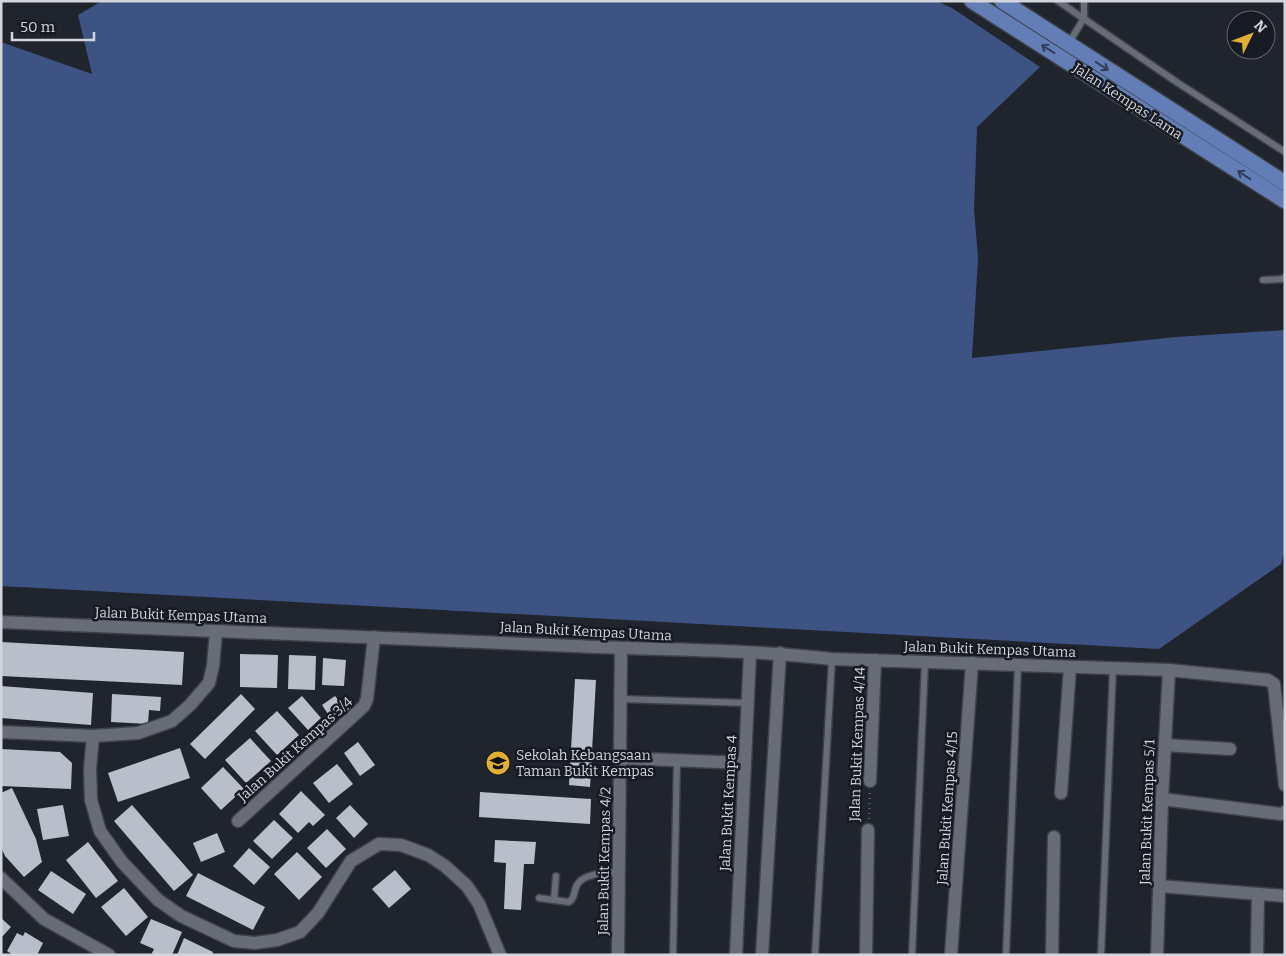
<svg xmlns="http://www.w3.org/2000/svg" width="1286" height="956" viewBox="0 0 1286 956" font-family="Bitter,serif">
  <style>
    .forest { fill: #3d5384 }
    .building { fill: #b8beca }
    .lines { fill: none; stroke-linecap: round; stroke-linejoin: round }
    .service-casing { stroke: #3d4148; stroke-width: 9 }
    .minor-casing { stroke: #3d4148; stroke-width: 15 }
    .primary-casing { stroke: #3d4148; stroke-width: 18 }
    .path { stroke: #696d75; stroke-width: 2; stroke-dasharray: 1 4; stroke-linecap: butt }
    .service { stroke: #676c77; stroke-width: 6 }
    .minor { stroke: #676c77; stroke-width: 12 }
    .primary { stroke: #637db6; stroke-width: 15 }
    .oneway { stroke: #313d56 }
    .labels { text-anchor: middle; stroke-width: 5; stroke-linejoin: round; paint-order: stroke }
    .street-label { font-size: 14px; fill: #d2d5db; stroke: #161a23 }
    .poi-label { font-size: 14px; fill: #d2d5db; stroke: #161a23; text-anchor: start }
  </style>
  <rect width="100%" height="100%" fill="#20242d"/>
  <path class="forest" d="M102 1H936L952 8 1040 67 977 127 974 209 978 258 972 358 1176 337 1284 330 1285 550 1281 564 1159 649 1 586V42L92 74 78 15Z"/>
  <g class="building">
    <path d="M1 642 184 652 182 685 1 676Z"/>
    <path d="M240 654 278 655 277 688 240 687Z"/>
    <path d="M289 655 316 656 315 690 288 689Z"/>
    <path d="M323 658 346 660 344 686 322 685Z"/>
    <path d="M575 679 596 680 590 787 569 785Z"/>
    <path d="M1 686 93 693 91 725 1 718Z"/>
    <path d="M112 694 161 697 160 711 149 710 148 724 111 722Z"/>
    <path d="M241 694 255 709 205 759 190 744Z"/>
    <path d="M302 696 321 718 308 730 288 708Z"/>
    <path d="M335 696 339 701 342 699 349 709 332 720 322 705Z"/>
    <path d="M277 711 299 735 277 755 255 731Z"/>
    <path d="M250 738 271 761 246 783 225 760Z"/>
    <path d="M358 742 375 765 360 776 344 753Z"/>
    <path d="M180 748 190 778 118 802 108 773Z"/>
    <path d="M1 749 60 752 72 763 71 789 1 786Z"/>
    <path d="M337 764 353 784 329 803 313 783Z"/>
    <path d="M223 767 244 789 221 810 201 788Z"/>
    <path d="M12 788 36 839 42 862 24 877 5 856 1 847V793Z"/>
    <path d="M301 791 325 815 313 826 309 822 298 833 279 814Z"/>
    <path d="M480 792 591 799 590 824 479 817Z"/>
    <path d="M63 805 69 836 43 840 37 809Z"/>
    <path d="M132 805 193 875 174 891 114 821Z"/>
    <path d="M350 805 368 824 354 838 336 818Z"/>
    <path d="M274 820 293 838 272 859 253 841Z"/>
    <path d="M327 829 346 849 326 868 307 848Z"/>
    <path d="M217 833 225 852 201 862 193 843Z"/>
    <path d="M495 840 536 842 534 864H524L521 910 504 909 506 863 494 862Z"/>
    <path d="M88 842 118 881 96 898 66 860Z"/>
    <path d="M249 848 270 867 254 885 233 866Z"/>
    <path d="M297 852 322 877 299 900 274 874Z"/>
    <path d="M395 870 411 889 389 908 372 889Z"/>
    <path d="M51 871 86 894 73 914 38 890Z"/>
    <path d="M198 873 265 907 253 930 186 896Z"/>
    <path d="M124 888 148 917 126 936 101 907Z"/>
    <path d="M1 918 11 927 1 938Z"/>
    <path d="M151 919 182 932 172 955H151L154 949 140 943Z"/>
    <path d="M25 932 43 943 37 955H13L7 951 17 933 23 936Z"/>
    <path d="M184 938 213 952 212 955H177Z"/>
  </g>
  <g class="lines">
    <defs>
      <g id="service">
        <path d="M1058 1 1178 83 1285 152"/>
        <path d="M1069 43 1084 18V1"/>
        <path d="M1263 280 1282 279 1285 277"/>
        <path d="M621 699 748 703"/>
        <path d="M539 898 569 902C576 897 573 892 577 885 583 873 607 873 618 872"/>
        <path d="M554 900 556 876"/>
        <path d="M673 955 677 760"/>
        <path d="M815 955 832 659"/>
        <path d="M912 955 925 662"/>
        <path d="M1006 955 1018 665"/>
        <path d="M1101 955 1113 668"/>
      </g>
      <g id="minor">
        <path d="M1 622C192 631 383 637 573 646 659 650 746 649 832 659L1169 670 1268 680 1274 684 1285 785"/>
        <path d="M1 732 93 736 138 733 172 721 190 705 209 683 213 666 216 632"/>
        <path d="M93 736 90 769 91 800 100 831 122 862 158 900 181 916 234 941 255 943 277 940 300 932 318 913 351 861 379 844 401 845 428 855 445 866 467 886 479 904 500 955"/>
        <path d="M1165 745 1230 749"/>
        <path d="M620 758 745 763"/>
        <path d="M870 781 875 660"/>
        <path d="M1061 793 1070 667"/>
        <path d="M1162 799 1281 814 1285 812"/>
        <path d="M238 821 364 706 367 699 374 637"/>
        <path d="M1 878 44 919 109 955"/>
        <path d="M1159 886 1285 896"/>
        <path d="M618 955 621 648"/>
        <path d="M736 955 750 653"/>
        <path d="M762 955 780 653"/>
        <path d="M866 955 868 830"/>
        <path d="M951 955 972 663"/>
        <path d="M1052 955 1054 837"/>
        <path d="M1157 955 1162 799 1169 670"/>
        <path d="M1257 955 1258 894"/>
      </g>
      <g id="primary">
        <path d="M972 1 1285 201"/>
        <path d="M1002 1 1285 183"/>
      </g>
    </defs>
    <use href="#service" class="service-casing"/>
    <use href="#minor" class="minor-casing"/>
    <use href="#primary" class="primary-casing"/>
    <path class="path" d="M869 819 870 791"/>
    <use href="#service" class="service"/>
    <use href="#minor" class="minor"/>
    <use href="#primary" class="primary"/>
  </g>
  <defs><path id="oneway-shaft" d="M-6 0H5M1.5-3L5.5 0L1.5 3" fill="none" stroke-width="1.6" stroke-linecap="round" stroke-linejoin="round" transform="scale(1.25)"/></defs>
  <g class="oneway">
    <use href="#oneway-shaft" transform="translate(1048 49) rotate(-148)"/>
    <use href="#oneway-shaft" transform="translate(1102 66) rotate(33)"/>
    <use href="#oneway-shaft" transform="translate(1244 175) rotate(-147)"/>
  </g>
  <defs>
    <symbol id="school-disc" viewBox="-11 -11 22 22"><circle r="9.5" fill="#e2af34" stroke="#161a23"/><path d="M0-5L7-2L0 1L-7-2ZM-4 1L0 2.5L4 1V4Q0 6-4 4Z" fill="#111"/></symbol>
  </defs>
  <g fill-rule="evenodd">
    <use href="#school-disc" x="484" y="749" width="28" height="28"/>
  </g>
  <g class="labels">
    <g class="street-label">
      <text transform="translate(1128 101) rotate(33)" y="5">Jalan Kempas Lama</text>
      <text transform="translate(181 615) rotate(2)" y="5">Jalan Bukit Kempas Utama</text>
      <text transform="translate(586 631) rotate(3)" y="5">Jalan Bukit Kempas Utama</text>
      <text transform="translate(990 649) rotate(2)" y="5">Jalan Bukit Kempas Utama</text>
      <text transform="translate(857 744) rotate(-88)" y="5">Jalan Bukit Kempas 4/14</text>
      <text transform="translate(295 749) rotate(-42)" y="5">Jalan Bukit Kempas 3/4</text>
      <text transform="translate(728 803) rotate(-87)" y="5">Jalan Bukit Kempas 4</text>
      <text transform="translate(947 808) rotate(-86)" y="5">Jalan Bukit Kempas 4/15</text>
      <text transform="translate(1147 812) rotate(-88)" y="5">Jalan Bukit Kempas 5/1</text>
      <text transform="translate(604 861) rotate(-89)" y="5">Jalan Bukit Kempas 4/2</text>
    </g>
    <g class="poi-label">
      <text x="516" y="760">Sekolah Kebangsaan<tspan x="516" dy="16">Taman Bukit Kempas</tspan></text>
    </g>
  </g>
  <rect width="1286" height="956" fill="none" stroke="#d2d5db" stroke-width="5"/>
  <g transform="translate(1251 35) rotate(48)"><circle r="24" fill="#161a23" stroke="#61656d"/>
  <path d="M0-4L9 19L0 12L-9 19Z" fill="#e2af34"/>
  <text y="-8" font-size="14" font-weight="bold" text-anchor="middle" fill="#d2d5db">N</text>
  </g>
  <path d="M12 32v8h82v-8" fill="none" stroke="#d2d5db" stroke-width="2.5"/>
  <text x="20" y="32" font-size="15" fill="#d2d5db" stroke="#161a23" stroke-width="4" paint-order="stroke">50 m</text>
</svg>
